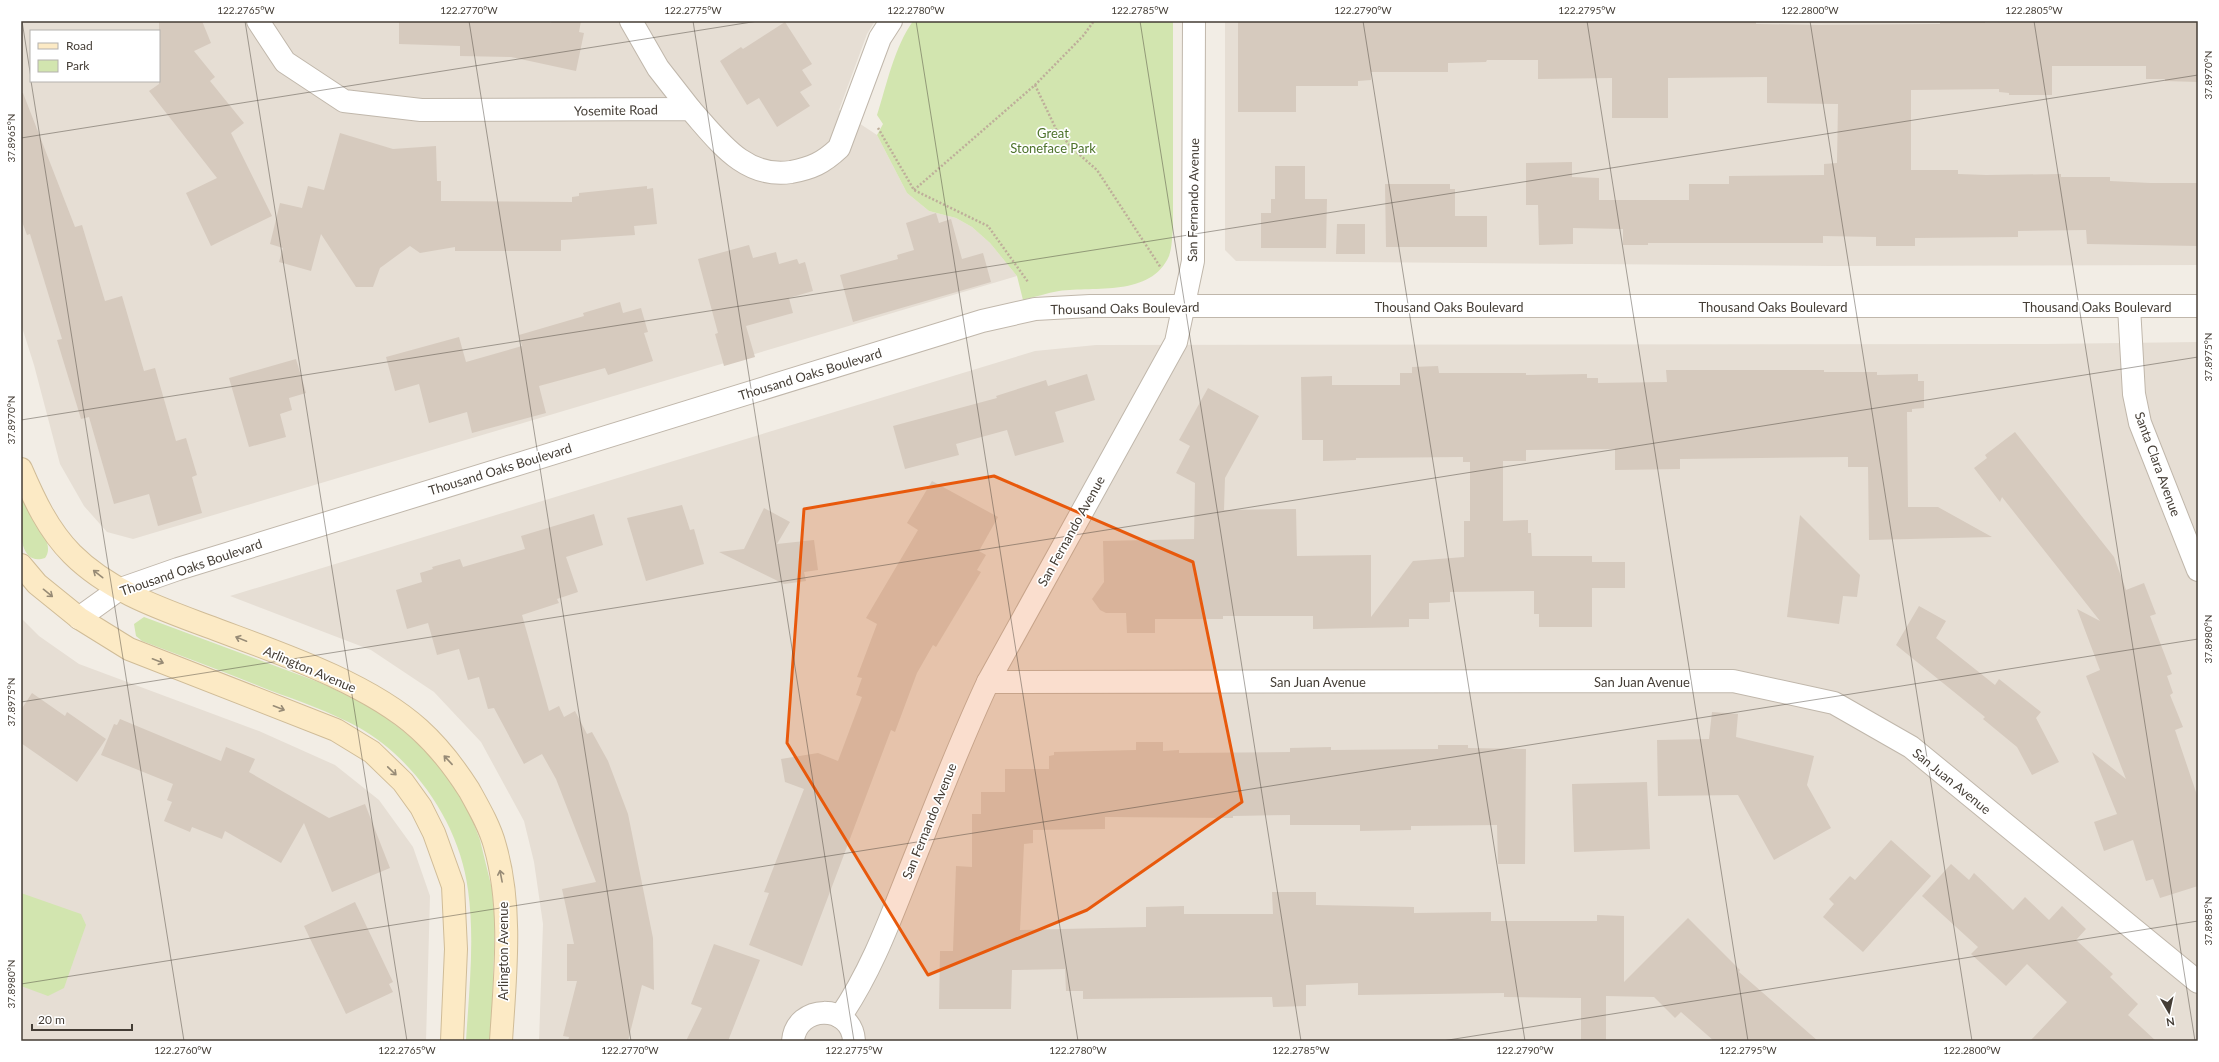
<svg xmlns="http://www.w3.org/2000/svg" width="2219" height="1062" viewBox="0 0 2219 1062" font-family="Lato,sans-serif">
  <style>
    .residential { fill: #e6ded4; fill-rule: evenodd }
    .green { fill: #d2e5af }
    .building { fill: #d6cabe }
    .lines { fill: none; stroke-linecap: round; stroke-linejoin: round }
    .minor-casing { stroke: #c0b7ab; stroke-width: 24 }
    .secondary-casing { stroke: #d0bc97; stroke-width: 24 }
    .path { stroke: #beae9a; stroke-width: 2.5; stroke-dasharray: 2 2; stroke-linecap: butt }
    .minor { stroke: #fff; stroke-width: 22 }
    .secondary { stroke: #fceac5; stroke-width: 22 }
    .oneway { stroke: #978b76 }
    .marked { fill: #e8590c; fill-opacity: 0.2; stroke: #e8590c; stroke-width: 3; stroke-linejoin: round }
    .ticks { fill: none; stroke: #443d35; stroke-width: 1; stroke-opacity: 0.45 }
    .labels { text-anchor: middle; stroke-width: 3.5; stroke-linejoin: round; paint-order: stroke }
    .street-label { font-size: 13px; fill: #443d35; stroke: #fff }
    .park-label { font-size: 13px; fill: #4d732b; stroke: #fff }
    .neatline { fill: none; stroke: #443d35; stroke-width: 1.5 }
    .ticks-label { font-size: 10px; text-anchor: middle; fill: #443d35 }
  </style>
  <rect width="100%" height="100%" fill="#f2ede5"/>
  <g class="residential">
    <path d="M21 21H875L867 34 839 110 877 135 907 193 929 211 956 218 972 227 990 243 1017 276 133 539 107 532 84 506 60 464 34 365 21 324ZM31 31H159V81H31Z"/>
    <path d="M1225 21H2198V265L1831 266 1236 261 1225 250Z"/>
    <path d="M2198 342V1041H539L543 924 534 862 524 821 481 742 434 692 371 650 230 596 1035 351 1096 345 2047 344Z"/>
    <path d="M21 618 39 636 79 664 259 731 335 765 379 800 413 847 430 896 426 1041H21Z"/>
  </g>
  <g class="green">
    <path d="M913 21H1173V229C1172 237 1172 248 1169 256 1151 297 1095 286 1059 291 1047 293 1035 297 1023 300L1017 276 990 243 972 227 956 218 929 211 907 193 877 135 883 124 877 115C887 84 894 48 913 21Z"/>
    <path d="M21 496C28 511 43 529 47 543 49 549 48 554 45 558 14 568 21 514 21 496Z"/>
    <path d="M144 617 321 683 372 707 407 734 436 761 465 801 480 840 492 889 495 922 491 1041H466C469 991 475 940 468 890 460 825 415 759 358 727 330 712 299 701 269 690 227 673 184 657 142 641L136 636 134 624Z"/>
    <path d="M21 893 81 914 86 925 64 988 48 996 21 986Z"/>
  </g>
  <g class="building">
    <path d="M159 21H202L211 43 194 51 215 77 210 81 244 123 231 133 272 216 211 246 186 193 217 178 149 91 159 84Z"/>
    <path d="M399 21 551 23 552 21H581L579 32 584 33 576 71 511 57 460 56V46L399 44Z"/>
    <path d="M1238 21H1756V24L1819 25 1940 24V21H1985V23L2198 21V82L2165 81V79H2146V66H2052V95H2009V93L1999 92V89L1911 90V170H1958V174L1986 175 2061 174V177H2110V181L2150 183H2198V246L2087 244 2086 230 2018 231V237L1915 238V246H1876V237L1823 236V243H1648V245H1623V229L1573 228V244L1539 245 1538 205H1526V163L1572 162V177L1599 178V200H1689V184H1729V176L1824 175V164L1837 163 1838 104 1767 103V77L1668 78V118H1612V78L1538 79V60H1487L1486 62 1448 63V72H1371V80L1358 81V86H1296V112H1238Z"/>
    <path d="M785 22 812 64 802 70 812 85 800 92 810 106 777 127 759 98 747 105 720 61 741 47 743 49Z"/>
    <path d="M21 93H23L75 227 82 225 105 301 122 296 144 371 155 368 176 441 186 438 197 475 192 477 202 513 158 526 149 494 114 504 89 417 81 419 57 340 62 339 30 234 27 235 21 219Z"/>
    <path d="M340 133 393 149 436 146 437 181H441V201L572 202V197L579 196V193L647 186V189L653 188 657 224 634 226 635 235 561 240V251H455V247L420 253 410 246 380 268 373 287H356L321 234 311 271 279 262 283 248 270 244 280 203 302 208 308 186 324 190Z"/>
    <path d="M1275 166H1305V199H1327L1326 248H1261V213H1271V199H1275Z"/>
    <path d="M1385 184H1450V189H1455V216H1487V247H1386Z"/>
    <path d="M936 213 939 223 951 219 962 259 983 253 991 282 853 322 840 275 898 259 897 255 914 250 906 223Z"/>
    <path d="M1337 224H1365V254H1336Z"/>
    <path d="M749 245 753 258 776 252 779 264 797 259 799 264 805 262 813 291 789 298 793 313 746 326 755 357 724 366 715 334 718 333 698 259Z"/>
    <path d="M620 302 623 313 641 308 648 332 644 333 653 361 608 375 605 368 539 386 546 413 472 433 467 412 429 423 419 384 395 391 386 357 459 337 466 362 522 346 519 335 584 316 583 313Z"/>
    <path d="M296 359 306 393 289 398 292 410 280 414 286 437 249 447 229 378Z"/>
    <path d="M1438 366 1439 373H1526V375L1587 374V378H1598V383L1667 382 1666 370H1824V372H1877V375L1918 374V381H1924V408L1912 409V412H1907L1908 507H1938L1992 537 1869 540 1868 467H1848V457L1680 459V469L1615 470V449L1526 450V461H1503V521L1528 520V533H1531L1532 556H1592V562H1625V588H1592V627H1539V614H1534V591L1450 592V602L1429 603V619H1409V627L1313 629V616H1223V619H1155V633H1127L1126 613H1106L1100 610 1092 599 1104 582 1103 541 1194 539 1195 483 1176 473 1190 446 1179 440 1208 388 1259 416 1225 478 1224 510 1296 509 1297 556 1371 555V617L1413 561 1464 557V521H1470V462H1463V457L1356 458V460L1323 461V440H1302L1301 377 1332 376V385H1400V373H1412V367Z"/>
    <path d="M1087 374 1095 400 1055 412 1064 442 1015 456 1007 430 956 444 959 455 905 469 893 426 997 398 996 396 1046 380 1048 386Z"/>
    <path d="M2015 432 2114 557 2126 590 2144 583 2156 614 2150 616 2172 674 2167 676 2173 693 2170 695 2183 727 2175 730 2198 798V886L2160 898 2153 879 2146 881 2133 840 2104 851 2094 822 2117 814 2092 752 2126 779 2086 676 2100 670 2077 609 2100 621 2002 497 2000 502 1974 468 1987 458 1985 455Z"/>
    <path d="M932 481 998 517 979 551 986 555 977 570 981 572 936 647 933 645 917 673 895 732 891 730 802 966 749 945 769 893 764 892 804 789 785 782 781 759 818 753 838 761 862 697 856 695 862 678 857 677 877 624 866 618 918 530 907 523Z"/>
    <path d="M682 505 690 530 694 529 704 564 646 581 627 518Z"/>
    <path d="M764 508 790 522 777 544 814 540 818 570 804 572 806 581 784 584 719 552 744 549Z"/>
    <path d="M594 514 603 545 566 557 578 592 557 599 559 603 522 615 549 711 559 706 564 717 575 711 587 734 592 732 608 761 628 814 653 938 654 990 642 985 628 1041H568L569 1037 563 1036 577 981H567V944H574L562 889 596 882 556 779 542 754 524 764 494 708 488 709 479 677 468 680 459 649 437 655 428 623 407 629 396 590 422 582 420 573 433 569 432 567 460 559 463 567 525 549 521 536Z"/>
    <path d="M1800 515 1860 575 1857 597 1843 596 1839 624 1787 617Z"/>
    <path d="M1919 606 1946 621 1936 638 1995 685 1999 679 2041 712 2036 718 2059 762 2032 775 2017 747 1983 719 1985 717 1896 645Z"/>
    <path d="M32 693 65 716 67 712 106 739 77 782 21 743V710Z"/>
    <path d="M1712 712 1738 714 1736 737 1814 756 1807 785 1831 828 1774 860 1738 795 1658 796 1657 740 1709 739Z"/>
    <path d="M120 719 221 761 226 747 255 759 249 772 329 818 365 804 390 868 332 892 304 823 281 863 225 831 222 839 192 827 190 832 164 821 172 802 167 800 173 784 101 755 114 724 117 725Z"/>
    <path d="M1136 742H1163V751L1179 750V753L1290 752V748L1331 747V750L1438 749V745H1468V748L1526 749 1525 864H1498L1497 825 1411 826V830L1360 831V825H1290V815L1233 816V818L1105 817V829L1033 830V843L1024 844 1020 930 1146 927V907L1184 906V914H1273L1272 892H1316V905L1414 907V913L1491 912V921H1597V915L1624 916V982L1688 918 1740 970 1739 972 1818 1041H1714L1681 1012 1675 1018 1654 997 1606 996V1041H1581V998L1504 997V993L1358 995V983L1306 985V1006L1273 1007 1272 997 1083 999V991H1066L1065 969 1012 970 1011 1009H939L940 951H953L956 866 972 867V814H981V792H1005V769H1049V756L1054 755V752L1136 750Z"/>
    <path d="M1647 782 1650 849 1574 852 1572 784Z"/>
    <path d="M1891 840 1931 876 1863 952 1823 917 1834 904 1829 899 1850 876 1855 880Z"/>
    <path d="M1951 864 1969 880 1974 873 2013 910 2025 897 2049 920 2062 906 2086 929 2076 940 2113 974 2110 977 2138 1004 2128 1015 2156 1041H2030L2067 1002 2027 964 2006 986 1971 954 1978 947 1922 896Z"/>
    <path d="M355 902 393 982 389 984 393 992 346 1014 304 926Z"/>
    <path d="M714 944 760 960 728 1041H686L702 1008 691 1004Z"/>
  </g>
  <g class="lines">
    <defs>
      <g id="minor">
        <path d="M258 21 285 62 344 101 421 110 690 109C718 140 744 179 791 172 812 168 823 163 839 148L880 38 891 21"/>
        <path d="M631 21 658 68 690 109"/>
        <path d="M2129 307 2134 394 2140 423 2198 570"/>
        <path d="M79 618 118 590 178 569 982 321 1035 309 1090 306H2198"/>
        <path d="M988 682 1733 681 1834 703 1911 747 2198 982"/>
        <path d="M840 1017C870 973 888 925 907 877 933 812 958 746 988 682L1176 342 1193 261 1194 21"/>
        <path d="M793 1041C796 1004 852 1003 854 1041"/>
      </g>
      <g id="secondary">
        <path d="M21 469C34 499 48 530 72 554 109 591 159 608 207 626 273 651 366 681 419 729 439 747 455 768 469 790 479 808 490 827 495 846 513 909 505 977 501 1041"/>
        <path d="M21 565 37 584 79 618 129 649 336 730 372 752 403 782 421 807 434 833 453 886 456 949 452 1041"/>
      </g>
    </defs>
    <use href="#minor" class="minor-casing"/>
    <use href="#secondary" class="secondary-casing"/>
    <g class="path">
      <path d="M1035 85 1056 129 1073 149 1097 170 1161 268"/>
      <path d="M878 128 914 190 988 226 1028 282"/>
      <path d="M914 190 1035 85 1083 36 1094 21"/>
    </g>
    <use href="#minor" class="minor"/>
    <use href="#secondary" class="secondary"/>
  </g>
  <defs><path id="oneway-shaft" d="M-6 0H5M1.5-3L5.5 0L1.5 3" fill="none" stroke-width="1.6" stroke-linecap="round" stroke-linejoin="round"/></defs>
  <g class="oneway">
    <use href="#oneway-shaft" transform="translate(98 574) rotate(-142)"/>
    <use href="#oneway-shaft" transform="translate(48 593) rotate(39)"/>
    <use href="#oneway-shaft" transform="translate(241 639) rotate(-158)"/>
    <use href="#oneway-shaft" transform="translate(158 661) rotate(21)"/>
    <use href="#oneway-shaft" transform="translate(279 708) rotate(21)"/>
    <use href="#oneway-shaft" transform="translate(448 760) rotate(-133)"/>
    <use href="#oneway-shaft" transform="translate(392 771) rotate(44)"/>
    <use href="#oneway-shaft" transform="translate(501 876) rotate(-101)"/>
  </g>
  <path class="marked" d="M994 476 1193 562 1242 802 1087 910 928 975 787 743 804 509Z"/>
  <path class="ticks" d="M22 21 31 78M245 21 407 1041M469 21 631 1041M693 21 854 1041M916 21 1078 1041M1140 21 1301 1041M1363 21 1525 1041M1587 21 1748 1041M1810 21 1972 1041M2034 21 2195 1041M31 81 184 1041M21 138 758 21M21 420 2198 75M21 702 2198 357M21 984 2198 639M1442 1041 2198 921"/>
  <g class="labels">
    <g class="street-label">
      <text transform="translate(616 110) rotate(-1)" y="5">Yosemite Road</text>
      <text transform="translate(1193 200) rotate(-89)" y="5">San Fernando Avenue</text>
      <text x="1449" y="312">Thousand Oaks Boulevard</text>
      <text x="1773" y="312">Thousand Oaks Boulevard</text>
      <text x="2097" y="312">Thousand Oaks Boulevard</text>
      <text transform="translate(1125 308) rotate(-1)" y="5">Thousand Oaks Boulevard</text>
      <text transform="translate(810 374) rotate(-17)" y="5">Thousand Oaks Boulevard</text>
      <text transform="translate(2158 464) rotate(70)" y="5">Santa Clara Avenue</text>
      <text transform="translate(500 469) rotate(-17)" y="5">Thousand Oaks Boulevard</text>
      <text transform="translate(1071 531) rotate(-61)" y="5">San Fernando Avenue</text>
      <text transform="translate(191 567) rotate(-19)" y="5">Thousand Oaks Boulevard</text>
      <text transform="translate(310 669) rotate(23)" y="5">Arlington Avenue</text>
      <text x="1318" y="687">San Juan Avenue</text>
      <text x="1642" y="687">San Juan Avenue</text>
      <text transform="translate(1952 781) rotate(39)" y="5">San Juan Avenue</text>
      <text transform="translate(929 821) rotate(-68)" y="5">San Fernando Avenue</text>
      <text transform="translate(503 951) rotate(-90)" y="5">Arlington Avenue</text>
    </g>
    <g class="park-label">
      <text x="1053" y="138">Great<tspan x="1053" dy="15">Stoneface Park</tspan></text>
    </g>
  </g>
  <rect width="2219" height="1062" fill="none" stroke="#ffffff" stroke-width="44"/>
  <rect x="30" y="30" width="130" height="52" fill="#ffffff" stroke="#b4b1ae"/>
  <rect x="38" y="43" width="20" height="6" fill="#fceac5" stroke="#b4b1ae"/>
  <text x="66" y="50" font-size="12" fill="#443d35">Road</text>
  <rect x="38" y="60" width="20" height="12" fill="#d2e5af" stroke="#b4b1ae"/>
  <text x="66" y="70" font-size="12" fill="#443d35">Park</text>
  <g transform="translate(2169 1012) rotate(171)" stroke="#ffffff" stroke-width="3" paint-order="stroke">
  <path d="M0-3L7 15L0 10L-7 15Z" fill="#443d35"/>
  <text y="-6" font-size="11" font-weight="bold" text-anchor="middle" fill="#443d35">N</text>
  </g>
  <path d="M32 1024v6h100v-6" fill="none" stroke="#443d35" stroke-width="2"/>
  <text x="38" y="1024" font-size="12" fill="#443d35" stroke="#ffffff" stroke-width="3" paint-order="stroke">20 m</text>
  <rect x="22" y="22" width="2175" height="1018" class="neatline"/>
  <g class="ticks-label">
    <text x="246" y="14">122.2765°W</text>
    <text x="469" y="14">122.2770°W</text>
    <text x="693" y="14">122.2775°W</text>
    <text x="916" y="14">122.2780°W</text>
    <text x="1140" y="14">122.2785°W</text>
    <text x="1363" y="14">122.2790°W</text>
    <text x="1587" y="14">122.2795°W</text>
    <text x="1810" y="14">122.2800°W</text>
    <text x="2034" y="14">122.2805°W</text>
    <text transform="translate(2208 75) rotate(-90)" y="4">37.8970°N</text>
    <text transform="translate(11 138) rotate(-90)" y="4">37.8965°N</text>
    <text transform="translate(2208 357) rotate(-90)" y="4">37.8975°N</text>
    <text transform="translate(11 420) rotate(-90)" y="4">37.8970°N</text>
    <text transform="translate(2208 639) rotate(-90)" y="4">37.8980°N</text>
    <text transform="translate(11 702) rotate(-90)" y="4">37.8975°N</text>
    <text transform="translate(2208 921) rotate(-90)" y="4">37.8985°N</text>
    <text transform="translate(11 984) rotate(-90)" y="4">37.8980°N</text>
    <text x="183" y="1054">122.2760°W</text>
    <text x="407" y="1054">122.2765°W</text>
    <text x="630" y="1054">122.2770°W</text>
    <text x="854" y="1054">122.2775°W</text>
    <text x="1078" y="1054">122.2780°W</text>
    <text x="1301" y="1054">122.2785°W</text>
    <text x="1525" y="1054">122.2790°W</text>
    <text x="1748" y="1054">122.2795°W</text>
    <text x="1972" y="1054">122.2800°W</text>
  </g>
</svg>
